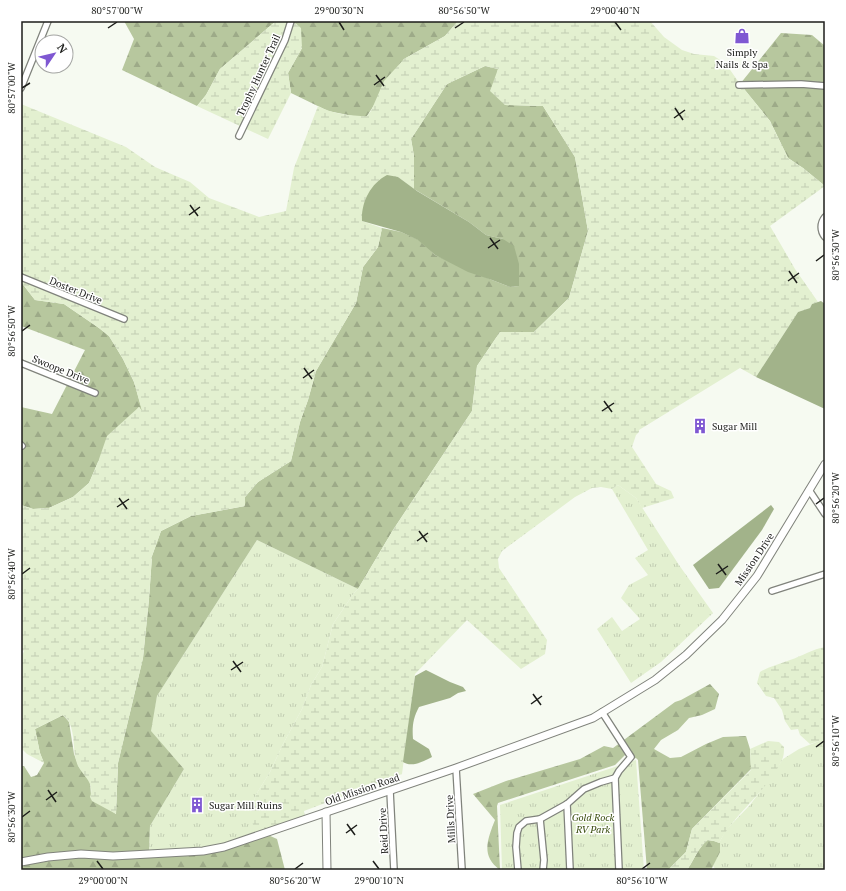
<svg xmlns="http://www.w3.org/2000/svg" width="846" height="891" viewBox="0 0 846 891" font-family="'PT Serif',serif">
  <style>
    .grass { fill: url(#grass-tufts) }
    .forest { fill: url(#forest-firs) }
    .wetland { fill: url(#wetland-marsh) }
    .water { fill: #a2b38a }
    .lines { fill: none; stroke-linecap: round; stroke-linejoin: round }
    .minor-casing { stroke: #80837c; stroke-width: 8 }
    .tertiary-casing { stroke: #80837c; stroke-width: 9 }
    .minor { stroke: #fff; stroke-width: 5.5 }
    .tertiary { stroke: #fff; stroke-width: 7 }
    .ticks { fill: none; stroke: #1c1d1a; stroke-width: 1.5 }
    .labels { text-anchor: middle; stroke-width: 3; stroke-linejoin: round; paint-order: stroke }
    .poi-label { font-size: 10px; fill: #1c1d1a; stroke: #fff; text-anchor: start }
    .street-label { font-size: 10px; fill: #1c1d1a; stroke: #fff }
    .park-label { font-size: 10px; font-style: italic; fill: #394d0e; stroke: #fff }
    .neatline { fill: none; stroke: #1c1d1a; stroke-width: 1.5 }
    .ticks-label { font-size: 10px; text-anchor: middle; fill: #1c1d1a }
  </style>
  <defs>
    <pattern id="grass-tufts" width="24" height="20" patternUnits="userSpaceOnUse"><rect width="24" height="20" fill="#e3f0d0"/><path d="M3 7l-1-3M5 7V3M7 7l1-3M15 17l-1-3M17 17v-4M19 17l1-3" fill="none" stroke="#c2cdb2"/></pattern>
    <pattern id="forest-firs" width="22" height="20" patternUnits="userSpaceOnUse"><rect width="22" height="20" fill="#b7c79e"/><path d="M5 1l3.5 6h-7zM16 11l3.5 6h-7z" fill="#9daa88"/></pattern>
    <pattern id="wetland-marsh" width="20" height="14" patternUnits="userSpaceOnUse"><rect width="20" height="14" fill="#e3f0d0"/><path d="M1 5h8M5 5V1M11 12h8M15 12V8" fill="none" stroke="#c2cdb2"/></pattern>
  </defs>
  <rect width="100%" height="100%" fill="#f6faf1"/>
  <g class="grass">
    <path d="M618 485 636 498 679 565 713 613 661 662 631 683 597 629 612 617 622 631 640 619 621 598 629 585 648 575 635 558 648 550 612 489Z"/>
    <path d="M257 540 358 589 354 593 333 624 322 667 311 685 302 709 283 744 270 772 257 793 250 810 262 832 224 844 203 848 149 851 150 826 184 769 150 731 157 696Z"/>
    <path d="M819 741H825V870H716L713 866 719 852V843L726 830 750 805 773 774 783 759 799 749Z"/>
    <path d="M636 760 644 870H502L500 805Z"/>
  </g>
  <g class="forest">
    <path d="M124 21H276L220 69 206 95 197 106 122 70 134 39Z"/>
    <path d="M293 21H458L445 36 404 59 367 116H353L328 111 291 93 288 73 302 48Z"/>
    <path d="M781 33 812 35 825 46V186L803 168 788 158 770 121 740 84Z"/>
    <path d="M485 66 498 69 496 78 505 105 543 106 575 157 588 231 569 298 534 332H500L477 366 472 411 393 530 358 589 257 540 157 696 151 731 184 769 150 826 149 851 21 860V766H24L31 777 37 775 44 763 40 753 35 729 63 715 69 722 74 754 79 767 90 781 91 795 116 814 118 763 143 658 149 599 152 556 161 531 191 516 245 506V497L258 482 291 461 300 422 308 400 316 371 356 303 363 267 378 247 382 228 401 232 419 240 435 255 492 280 510 287 519 286 518 278 503 239 486 235 469 222 414 189V156L411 139 447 84Z"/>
    <path d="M21 282 35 300 64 304 99 328 109 336 123 359 134 382 143 413 139 407 98 462 89 483 73 497 49 508 33 509 21 505V407L52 414 85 350 21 326Z"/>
    <path d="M710 684 719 694 715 709 702 715 689 718 678 730 661 740 654 749 670 758 681 757 706 744 723 737 746 736 750 749 751 769 692 829 686 852 668 870H647L638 760 636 758 632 759 626 754 615 765 498 803 497 806 500 870C480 856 488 838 495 820L473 794 506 781 580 759 604 746 613 748 675 702 681 700Z"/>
    <path d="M268 835 277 839 285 870H21V865L48 859 81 857 221 852Z"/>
    <path d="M707 840 714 841 720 843V852L711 870H687C694 860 698 848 707 840Z"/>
  </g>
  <g class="wetland">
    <path d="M276 21H293L301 28 302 48 288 73 291 93 268 139 197 106 206 95 220 69Z"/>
    <path d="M458 21H650L664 37 682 50 694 54 714 56 726 64 740 84 770 121 788 158 803 168 825 186 770 226 795 269 818 302 812 304 810 308 798 312 756 377 740 368 639 430V432L636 435 632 447 656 484 671 491 674 498 642 508 636 498 618 485 612 489 601 487 592 488 575 497 502 551 498 559 499 568 547 640 545 654 521 669 467 620 415 674 402 774 304 811 305 817 262 832 253 825 250 810 257 793 270 772 283 744 302 709 311 685 322 667 333 624 354 593 358 589 393 530 472 411 477 366 500 332H534L569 298 588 231 575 157 543 106 505 105 490 91 498 69 485 66 447 84 411 139 414 156V189L398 177 362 221 382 228 378 247 363 267 356 303 316 371 308 400 300 422 291 461 258 482 245 497V506L191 516 161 531 152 556 149 599 143 658 118 763 116 814 92 801 90 797C95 783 84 777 78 766 72 753 76 736 69 722 68 720 65 717 63 715L35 729 40 753 44 763 27 754 21 748V658L24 651 21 649V505L33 509 49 508 73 497 89 483 98 462 107 436 139 407 142 411 134 382 123 359 109 336 99 328 64 304 35 300 21 282V104L126 147 155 167 190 182 209 198 259 217 286 211 294 168 318 106C333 114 350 116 367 116L371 111 384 81 404 59 445 36Z"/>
    <path d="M825 647V741H819L810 744 800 735 798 729 791 730 785 721 782 710 774 698 766 696 757 683 760 672C770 666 780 664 790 660 802 656 813 649 825 647Z"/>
    <path d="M768 741 779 742 784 747C784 751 784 756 782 760 767 792 735 812 719 843L714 841 708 840C698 848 694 860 687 870H668L686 852 692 829 751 770 750 749Z"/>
  </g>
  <g class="water">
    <path d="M387 175 398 177 417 191 469 222 486 235 503 239 514 246 519 264V286L510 287 492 280 468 272 435 255 418 240 401 232 362 221C361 203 370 184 387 175Z"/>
    <path d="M821 301 825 304V409L756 377 798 312 810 308 812 304Z"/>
    <path d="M771 505 774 509 762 530 719 588 709 589 693 565Z"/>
    <path d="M426 670 450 682 463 687 466 691 458 693 450 698 419 707C413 718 412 727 413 739L429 749 432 757C424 761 412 768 403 762L415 676Z"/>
  </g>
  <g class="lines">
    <defs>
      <g id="minor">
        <path d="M739 85 801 84 825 86"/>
        <path d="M21 88 48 21"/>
        <path d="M239 136 285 40 291 21"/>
        <path d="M825 217C820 223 820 231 825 237"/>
        <path d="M21 277 124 319"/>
        <path d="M21 363 95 393"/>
        <path d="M21 445 22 446"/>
        <path d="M809 490 825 514"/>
        <path d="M772 591 825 574"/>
        <path d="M602 712 631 757 619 771 615 778 619 870"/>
        <path d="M456 768 462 870"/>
        <path d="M390 791 394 870"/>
        <path d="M567 804 570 870"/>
        <path d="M540 819 544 860 543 870"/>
        <path d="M518 870 516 847 517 833 519 827 526 821 540 819 567 804 584 789 601 782 615 778"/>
      </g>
      <g id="tertiary">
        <path d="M326 812 327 870"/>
        <path d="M21 862 48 857 81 854 113 856 203 851 224 847 456 768 593 718 655 680 686 655 722 620 757 576 825 464"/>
      </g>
    </defs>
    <use href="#minor" class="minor-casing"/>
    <use href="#tertiary" class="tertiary-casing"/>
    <use href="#minor" class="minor"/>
    <use href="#tertiary" class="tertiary"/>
  </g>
  <path class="ticks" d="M339 22 344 30M615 22 621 30M108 28 117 22M455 28 464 22M376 75 384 86M374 85 385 77M22 88 30 83M675 108 683 120M674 118 685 110M190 205 198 216M189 215 200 207M490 238 498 249M488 248 500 240M816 261 824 255M789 271 797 283M788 281 799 273M22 331 30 325M304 368 312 379M303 378 314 370M604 401 612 412M602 411 614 403M119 498 127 509M816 504 824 498M117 507 129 499M419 531 427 542M417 541 428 533M718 564 726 575M22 574 30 568M716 574 728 566M233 661 241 672M231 670 243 662M533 694 541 705M531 704 542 696M816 747 824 741M48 790 56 802M46 800 57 792M22 817 30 811M347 824 355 835M346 833 357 825M97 861 103 869M373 861 379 869M295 869 303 863M642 869 650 863"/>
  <defs>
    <symbol id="shop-bare" viewBox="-9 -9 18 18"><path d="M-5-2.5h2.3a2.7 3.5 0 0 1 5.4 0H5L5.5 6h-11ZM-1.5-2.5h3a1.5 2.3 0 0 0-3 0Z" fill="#7f58d2" stroke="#fff" stroke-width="2.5" paint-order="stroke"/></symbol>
    <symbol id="building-bare" viewBox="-9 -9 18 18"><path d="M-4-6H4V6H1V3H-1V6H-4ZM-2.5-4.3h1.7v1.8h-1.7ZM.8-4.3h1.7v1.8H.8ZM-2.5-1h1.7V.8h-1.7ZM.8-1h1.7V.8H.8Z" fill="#7f58d2" stroke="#fff" stroke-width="2.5" paint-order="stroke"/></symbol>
  </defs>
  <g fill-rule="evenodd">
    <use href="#shop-bare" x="731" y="25" width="22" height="22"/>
    <use href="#building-bare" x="689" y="415" width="22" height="22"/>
    <use href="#building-bare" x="186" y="794" width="22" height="22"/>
  </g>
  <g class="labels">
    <g class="poi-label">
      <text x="742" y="56" text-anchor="middle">Simply<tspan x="742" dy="12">Nails &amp; Spa</tspan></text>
      <text x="712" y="430">Sugar Mill</text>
      <text x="209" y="809">Sugar Mill Ruins</text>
    </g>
    <g class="street-label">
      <text transform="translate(258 75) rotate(-65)" y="4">Trophy Hunter Trail</text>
      <text transform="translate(76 290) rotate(22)" y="4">Doster Drive</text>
      <text transform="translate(61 369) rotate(22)" y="4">Swoope Drive</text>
      <text transform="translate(754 559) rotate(-56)" y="4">Mission Drive</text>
      <text transform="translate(362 789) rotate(-19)" y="4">Old Mission Road</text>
      <text transform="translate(450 819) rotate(-93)" y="4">Mills Drive</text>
      <text transform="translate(383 831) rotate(-93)" y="4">Reid Drive</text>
    </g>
    <g class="park-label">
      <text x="593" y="821">Gold Rock<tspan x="593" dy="12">RV Park</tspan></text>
    </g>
  </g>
  <rect width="846" height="891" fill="none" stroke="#ffffff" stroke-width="44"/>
  <g transform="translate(54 54) rotate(55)"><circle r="19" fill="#ffffff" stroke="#a4a5a3"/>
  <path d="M0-3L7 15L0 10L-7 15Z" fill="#7f58d2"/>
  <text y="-6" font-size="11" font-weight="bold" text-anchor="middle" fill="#1c1d1a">N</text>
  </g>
  <rect x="22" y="22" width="802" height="847" class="neatline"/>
  <g class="ticks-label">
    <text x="117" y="14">80°57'00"W</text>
    <text x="339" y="14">29°00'30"N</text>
    <text x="464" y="14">80°56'50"W</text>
    <text x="615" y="14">29°00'40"N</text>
    <text transform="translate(11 88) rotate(-90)" y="4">80°57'00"W</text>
    <text transform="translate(835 255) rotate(-90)" y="4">80°56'30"W</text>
    <text transform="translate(11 331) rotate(-90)" y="4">80°56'50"W</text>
    <text transform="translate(835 498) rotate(-90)" y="4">80°56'20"W</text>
    <text transform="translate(11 574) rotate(-90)" y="4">80°56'40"W</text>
    <text transform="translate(835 741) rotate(-90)" y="4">80°56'10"W</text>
    <text transform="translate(11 817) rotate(-90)" y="4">80°56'30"W</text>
    <text x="103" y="884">29°00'00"N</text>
    <text x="295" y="884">80°56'20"W</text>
    <text x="379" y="884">29°00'10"N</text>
    <text x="642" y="884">80°56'10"W</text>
  </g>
</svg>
